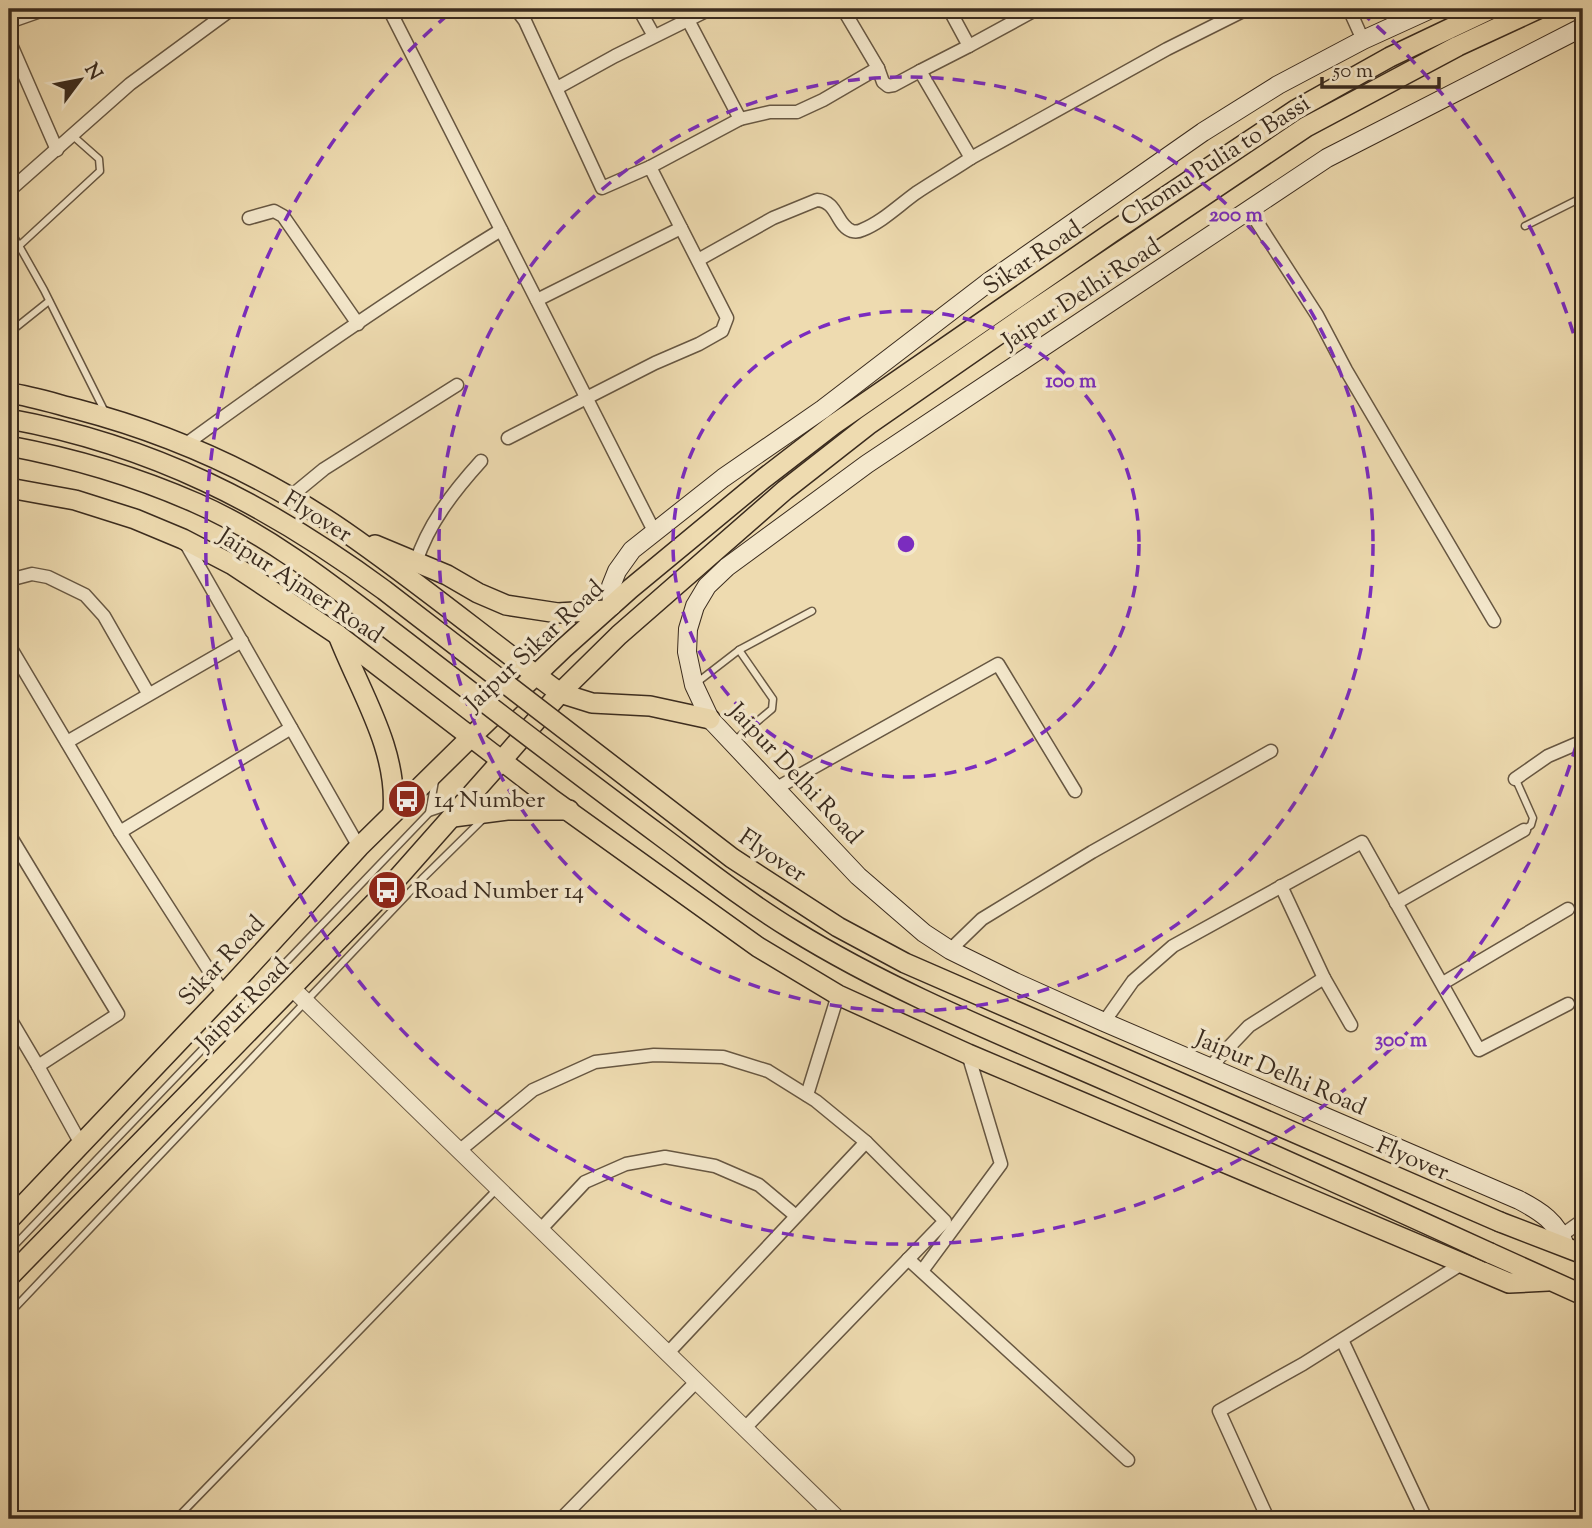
<svg xmlns="http://www.w3.org/2000/svg" width="1592" height="1528" viewBox="0 0 1592 1528" font-family="'Sorts Mill Goudy',serif">
  <style>
    .lines { fill: none; stroke-linecap: round; stroke-linejoin: round }
    .service-casing { stroke: #675742; stroke-width: 9 }
    .minor-casing { stroke: #675742; stroke-width: 15 }
    .tertiary-casing { stroke: #675742; stroke-width: 18 }
    .secondary-casing { stroke: #3a2b1e; stroke-width: 20 }
    .primary-casing { stroke: #3a2b1e; stroke-width: 22 }
    .trunk-casing { stroke: #3a2b1e; stroke-width: 22 }
    .service { stroke: #f4e8cc; stroke-width: 6 }
    .minor { stroke: #f4e8cc; stroke-width: 12 }
    .tertiary { stroke: #f4e8cc; stroke-width: 16 }
    .secondary { stroke: #f4e8cc; stroke-width: 18 }
    .primary { stroke: #eedbb0; stroke-width: 19 }
    .trunk { stroke: #eedbb0; stroke-width: 19 }
    .trunk-bridge-casing { stroke: #3a2b1e; stroke-width: 22; stroke-linecap: butt }
    .trunk-bridge { stroke: #eedbb0; stroke-width: 19 }
    .ring { fill: none; stroke: #7b2cbf; stroke-width: 3.5; stroke-dasharray: 12 9 }
    .labels { text-anchor: middle; stroke-width: 7; stroke-linejoin: round; paint-order: stroke }
    .street-label { font-size: 24px; fill: #3a2b1e; stroke: #f4e8cc }
    .poi-label { font-size: 24px; fill: #3a2b1e; stroke: #f4e8cc; text-anchor: start }
    .centre { fill: #7b2cbf; stroke: #f4e8cc; stroke-width: 3.5 }
    .ring-label { font-size: 21px; text-anchor: middle; font-weight: bold; fill: #7b2cbf; stroke: #f4e8cc; stroke-width: 7; stroke-linejoin: round; paint-order: stroke }
  </style>
  <rect width="100%" height="100%" fill="#eedbb0"/>
  <filter id="stains"><feTurbulence type="fractalNoise" baseFrequency=".00286" numOctaves="4"/><feColorMatrix values="0 0 0 0 .2 0 0 0 0 .09 0 0 0 0 .02 0 0 0 .5 -.17"/></filter>
  <radialGradient id="worn" r=".72"><stop offset=".6" stop-color="#630" stop-opacity="0"/><stop offset="1" stop-color="#630" stop-opacity=".3"/></radialGradient>
  <g class="lines">
    <defs>
      <g id="service">
        <path d="M1525 226 1583 197"/>
        <path d="M9 228 44 290 105 412"/>
        <path d="M20 245 100 171 99 159 73 136"/>
        <path d="M9 333 49 301"/>
        <path d="M695 684 739 650 812 611"/>
        <path d="M733 742 772 709 773 699 739 650"/>
        <path d="M1516 780 1533 818 1531 825 1524 830"/>
        <path d="M429 813 435 781"/>
        <path d="M9 1251 429 813 456 804"/>
        <path d="M9 1314 422 879 483 819"/>
        <path d="M176 1519 496 1190"/>
      </g>
      <g id="minor">
        <path d="M389 9 654 531"/>
        <path d="M639 9 654 36"/>
        <path d="M843 9 878 68"/>
        <path d="M1349 9 1363 40"/>
        <path d="M688 20 740 119"/>
        <path d="M9 22 46 9"/>
        <path d="M9 40 57 150"/>
        <path d="M969 46 1037 9"/>
        <path d="M920 71 969 46 949 9"/>
        <path d="M557 88 615 56 710 9"/>
        <path d="M971 158 1167 49 1247 9"/>
        <path d="M650 167 740 119 770 112H797L823 100 878 68 883 82 888 86 894 85 920 71 971 158C953 170 934 181 916 193 898 206 882 222 862 230 858 232 856 232 852 231 836 226 838 201 817 200L773 218 698 260"/>
        <path d="M9 191 130 84 232 9"/>
        <path d="M1250 211 1317 315 1346 370 1494 621"/>
        <path d="M249 218 274 211 283 216 358 324"/>
        <path d="M537 300 681 228"/>
        <path d="M508 438 655 363 699 344 722 331 727 318 650 167 602 188 525 21 516 9"/>
        <path d="M186 444C289 369 393 296 501 230"/>
        <path d="M290 497 324 469 457 385"/>
        <path d="M185 542 359 847"/>
        <path d="M416 562C429 523 453 492 481 461"/>
        <path d="M9 580 32 574 48 577 85 595 104 616 148 693"/>
        <path d="M9 645 120 832 224 994"/>
        <path d="M67 742 242 641"/>
        <path d="M1515 779 1548 756 1583 741"/>
        <path d="M775 789 998 664 1075 791"/>
        <path d="M120 832 291 728"/>
        <path d="M9 834 118 1014 38 1066 9 1017"/>
        <path d="M1281 886 1324 978"/>
        <path d="M1396 903 1524 830"/>
        <path d="M950 950 982 919 1092 852 1271 751"/>
        <path d="M1443 983 1568 909"/>
        <path d="M1104 1022 1133 981 1173 946 1362 842 1479 1050 1568 1004"/>
        <path d="M38 1066 81 1144"/>
        <path d="M1209 1068 1249 1026 1324 978 1351 1025"/>
        <path d="M807 1095 838 995"/>
        <path d="M459 1151 533 1090 595 1062 654 1055 723 1057 768 1071 816 1101 866 1142"/>
        <path d="M540 1230 585 1182 626 1164 665 1157 715 1166 759 1185 796 1216"/>
        <path d="M1562 1235 1583 1220"/>
        <path d="M908 1259 1128 1460"/>
        <path d="M922 1271 1001 1164 968 1054"/>
        <path d="M1342 1340 1426 1519"/>
        <path d="M667 1354 866 1142 945 1221 744 1429"/>
        <path d="M561 1519 696 1382"/>
        <path d="M1268 1519 1219 1411 1303 1364 1463 1263"/>
      </g>
      <path id="tertiary" d="M292 988 838 1519"/>
      <g id="secondary">
        <path d="M612 606 611 586 617 571 632 550 723 478 823 409 990 281 1203 132 1278 85 1363 40 1431 9"/>
        <path d="M1565 1246C1558 1222 1540 1211 1519 1200L1104 1022 1015 982 950 950 924 933 858 876 710 719 694 685 687 652 688 629 695 606 707 586 727 567 867 464 1327 158 1583 27"/>
      </g>
      <g id="primary">
        <path d="M9 1220 224 994 359 847 472 736"/>
        <path d="M9 1277 387 890 503 759"/>
      </g>
      <g id="trunk">
        <path d="M9 393C31 396 53 403 76 409 172 434 262 475 344 531 418 582 488 640 560 693L592 703 650 706 710 719"/>
        <path d="M9 488 75 500 135 519 183 539 233 565 338 635 553 800 758 947 838 995 968 1054 1509 1283 1548 1281"/>
        <path d="M375 545 447 575 478 593 506 605 558 613 606 610"/>
        <path d="M338 635C360 692 398 749 393 811"/>
        <path d="M472 736 564 648 630 589 763 479 833 425 1111 233 1297 109 1390 57 1491 9"/>
        <path d="M503 759 560 693 619 635 785 490 868 425 1028 314 1306 127 1458 46 1538 9"/>
        <path d="M453 817 507 810H569"/>
        <path d="M1500 1222 1583 1254"/>
        <path d="M1490 1253 1583 1295"/>
      </g>
    </defs>
    <use href="#service" class="service-casing"/>
    <use href="#minor" class="minor-casing"/>
    <use href="#tertiary" class="tertiary-casing"/>
    <use href="#secondary" class="secondary-casing"/>
    <use href="#primary" class="primary-casing"/>
    <use href="#trunk" class="trunk-casing"/>
    <use href="#service" class="service"/>
    <use href="#minor" class="minor"/>
    <use href="#tertiary" class="tertiary"/>
    <use href="#secondary" class="secondary"/>
    <use href="#primary" class="primary"/>
    <use href="#trunk" class="trunk"/>
    <defs>
      <g id="trunk-bridge">
        <path d="M9 419C152 445 267 504 384 590L732 858 838 927 905 963 1500 1222"/>
        <path d="M9 446C73 458 137 477 196 503 274 537 342 593 409 644 493 709 576 773 661 836 704 868 747 902 793 930 895 993 1007 1037 1116 1085 1241 1140 1366 1196 1490 1253"/>
      </g>
    </defs>
    <use href="#trunk-bridge" class="trunk-bridge-casing"/>
    <use href="#trunk-bridge" class="trunk-bridge"/>
  </g>
  <g class="ring">
    <circle cx="906" cy="544" r="233"/>
    <circle cx="906" cy="544" r="467"/>
    <path d="M1582 725A700 700 0 1 1 451 12M1361 12A700 700 0 0 1 1582 363"/>
  </g>
  <defs>
    <symbol id="bus-disc" viewBox="-11 -11 22 22"><circle r="9.5" fill="#8f2418" stroke="#f4e8cc"/><path d="M-5-6H5V4H4V6H2V4H-2V6H-4V4H-5ZM-3.5-4V0h7V-4ZM-3.5 1.2v1.5H-2V1.2ZM2 1.2v1.5H3.5V1.2Z" fill="#fff"/></symbol>
  </defs>
  <g fill-rule="evenodd">
    <use href="#bus-disc" x="385" y="777" width="44" height="44"/>
    <use href="#bus-disc" x="365" y="868" width="44" height="44"/>
  </g>
  <g class="labels">
    <g class="street-label">
      <text transform="translate(1215 160) rotate(-33)" y="8">Chomu Pulia to Bassi</text>
      <text transform="translate(1032 257) rotate(-34)" y="8">Sikar Road</text>
      <text transform="translate(1081 293) rotate(-33)" y="8">Jaipur Delhi Road</text>
      <text transform="translate(318 516) rotate(32)" y="8">Flyover</text>
      <text transform="translate(301 585) rotate(33)" y="8">Jaipur Ajmer Road</text>
      <text transform="translate(534 645) rotate(-43)" y="8">Jaipur Sikar Road</text>
      <text transform="translate(796 773) rotate(47)" y="8">Jaipur Delhi Road</text>
      <text transform="translate(773 855) rotate(34)" y="8">Flyover</text>
      <text transform="translate(221 960) rotate(-47)" y="8">Sikar Road</text>
      <text transform="translate(242 1004) rotate(-45)" y="8">Jaipur Road</text>
      <text transform="translate(1281 1072) rotate(23)" y="8">Jaipur Delhi Road</text>
      <text transform="translate(1413 1158) rotate(23)" y="8">Flyover</text>
    </g>
    <g class="poi-label">
      <text x="434" y="807">14 Number</text>
      <text x="414" y="898">Road Number 14</text>
    </g>
  </g>
  <circle cx="906" cy="544" r="10" class="centre"/>
  <g class="ring-label">
    <text x="1236" y="221">200 m</text>
    <text x="1071" y="387">100 m</text>
    <text x="1401" y="1046">300 m</text>
  </g>
  <rect width="1592" height="1528" fill="none" stroke="#eedbb0" stroke-width="35"/>
  <rect x="10" y="10" width="1571" height="1507" fill="none" stroke="#3a2b1e" stroke-width="3.5"/>
  <rect x="18" y="18" width="1557" height="1493" fill="none" stroke="#3a2b1e" stroke-width="2"/>
  <g transform="translate(80 80) rotate(58)" stroke="#f4e8cc" stroke-width="5" paint-order="stroke">
  <path d="M0-5L12 26L0 18L-12 26Z" fill="#3a2b1e"/>
  <text y="-10" font-size="19" font-weight="bold" text-anchor="middle" fill="#3a2b1e">N</text>
  </g>
  <path d="M1322 77v10h117v-10" fill="none" stroke="#3a2b1e" stroke-width="3.5"/>
  <text x="1333" y="77" font-size="21" fill="#3a2b1e" stroke="#f4e8cc" stroke-width="5" paint-order="stroke">50 m</text>
  <rect width="100%" height="100%" filter="url(#stains)"/>
  <rect width="100%" height="100%" fill="url(#worn)"/>
</svg>
